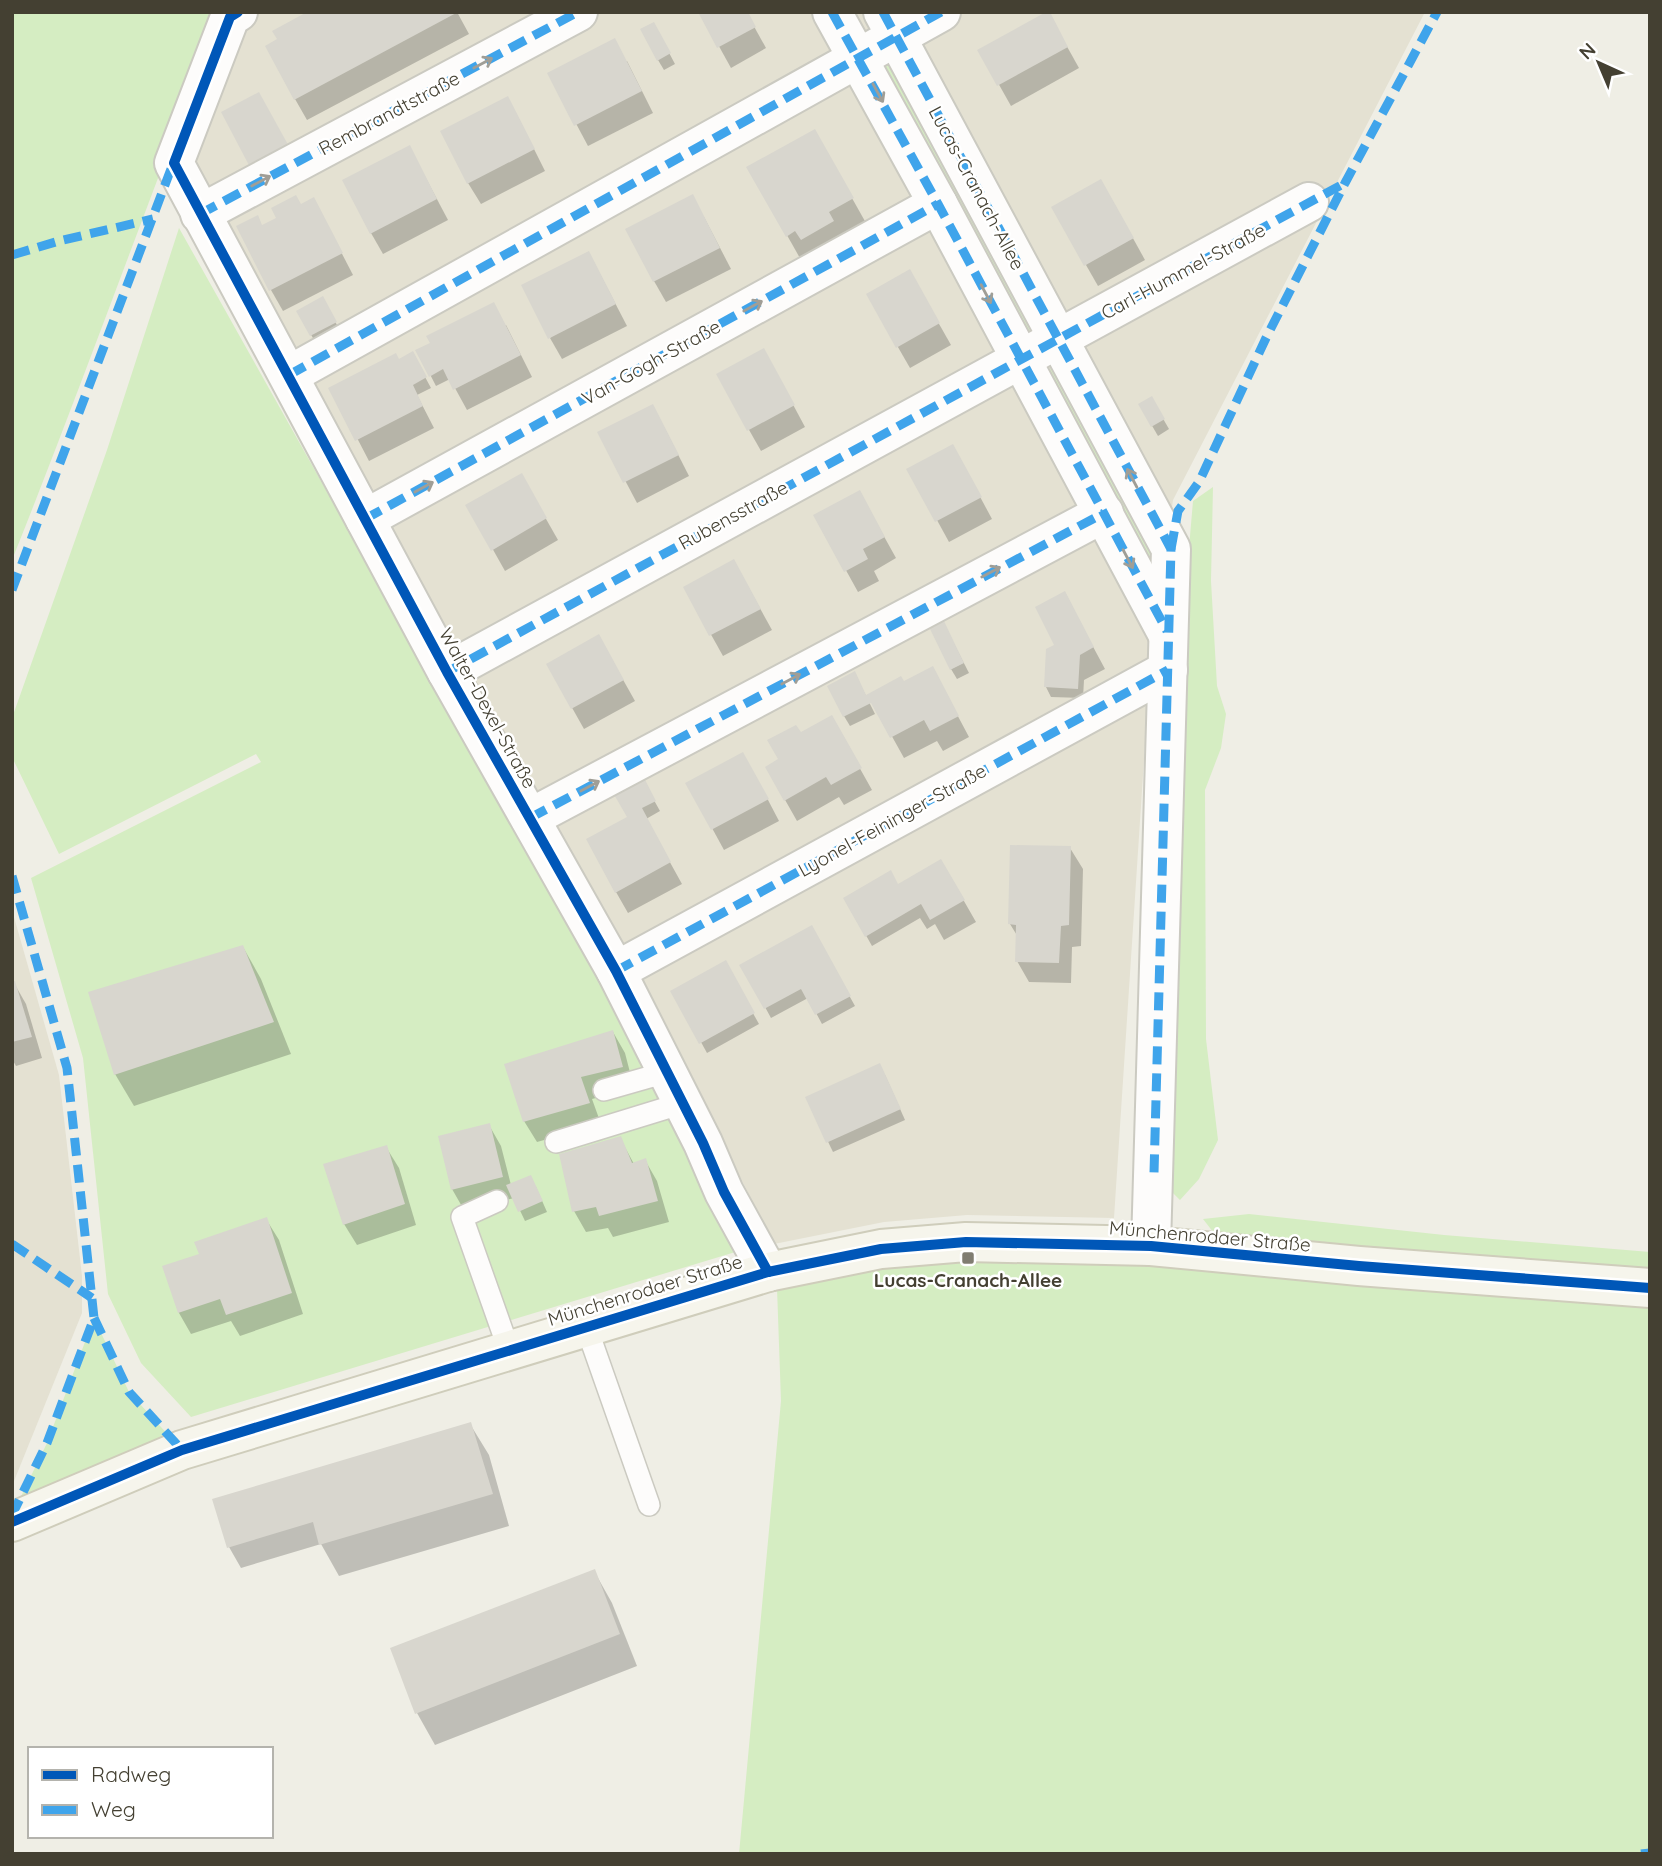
<svg xmlns="http://www.w3.org/2000/svg" width="1662" height="1866" viewBox="0 0 1662 1866" font-family="Quicksand,sans-serif">
  <style>
    .residential { fill: #e4e1d2 }
    .green { fill: #d5edc2 }
    .shadow { fill: #0003 }
    .building { fill: #d8d6ce }
    .lines { fill: none; stroke-linecap: round; stroke-linejoin: round }
    .lane-casing { stroke: #cbcac1; stroke-width: 24 }
    .street-casing { stroke: #cbcac1; stroke-width: 42 }
    .secondary-casing { stroke: #cfcdbb; stroke-width: 42 }
    .lane { stroke: #fdfcfb; stroke-width: 21 }
    .street { stroke: #fdfcfb; stroke-width: 38 }
    .secondary { stroke: #f6f5ec; stroke-width: 38 }
    .quiet { stroke: #3fa4eb; stroke-width: 9; stroke-dasharray: 18 9; stroke-linecap: butt }
    .cycleway-casing { stroke: #fff; stroke-width: 15 }
    .cycleway { stroke: #0057b8; stroke-width: 10 }
    .oneway { stroke: #a09e96 }
    .poi-dot { fill: #807d71; stroke: #fff; stroke-width: 2.5 }
    .labels { text-anchor: middle; stroke-width: 5; stroke-linejoin: round; paint-order: stroke }
    .street-label { font-size: 19px; fill: #444032; stroke: #fff }
    .poi-label { font-size: 19px; font-weight: bold; fill: #444032; stroke: #fff }
  </style>
  <rect width="100%" height="100%" fill="#efeee5"/>
  <g class="residential">
    <path d="M249 12H1425L1173 500 1151 653 1114 1218 967 1215 884 1222 774 1244 675 1049 459 658 193 160Z"/>
    <path d="M12 910 59 1075 82 1276V1313L12 1486Z"/>
  </g>
  <g class="green">
    <path d="M12 12H222C150 194 85 378 12 560Z"/>
    <path d="M890 57 1034 326 1029 332 1023 335 883 82V62Z"/>
    <path d="M179 228 647 1062 742 1250 191 1417 141 1363 108 1294 83 1058 31 878 261 762 256 754 59 854 12 757V718L107 450Z"/>
    <path d="M1054 367 1155 543 1154 591 1048 371Z"/>
    <path d="M1213 487 1211 581 1217 686 1226 714 1221 748 1205 790 1206 1039 1218 1140 1199 1179 1180 1200 1168 1188 1186 583 1193 501Z"/>
    <path d="M1249 1214 1444 1235 1650 1252V1271L1217 1237 1203 1219Z"/>
    <path d="M959 1261 1145 1265 1650 1303V1854H739L781 1401 777 1288 883 1264Z"/>
    <path d="M94 1318 129 1392 182 1450 12 1515 47 1443Z"/>
  </g>
  <g class="shadow">
    <path d="M306 12H457L469 34 307 120 295 99 279 40 307 14Z"/>
    <path d="M700 12H746L766 48 731 68Z"/>
    <path d="M659 34 675 64 664 70 658 60Z"/>
    <path d="M1060 34 1079 68 1011 106 980 51Z"/>
    <path d="M627 61 653 113 588 146 549 73Z"/>
    <path d="M519 119 545 171 481 204 468 183Z"/>
    <path d="M814 131 870 230 805 267 749 168Z"/>
    <path d="M421 169 448 220 383 254 371 233Z"/>
    <path d="M1113 202 1145 260 1098 286 1086 265Z"/>
    <path d="M301 206 325 221 353 275 283 311 271 290 262 227Z"/>
    <path d="M704 217 731 269 666 302 654 281Z"/>
    <path d="M909 271 951 345 910 368 868 295Z"/>
    <path d="M600 274 627 326 562 359 550 338Z"/>
    <path d="M322 299 341 332 317 345 298 312Z"/>
    <path d="M506 325 532 377 467 410 450 379 436 386 418 351Z"/>
    <path d="M399 361 418 364 431 388 417 395 434 428 369 461 331 388Z"/>
    <path d="M775 371 805 427 761 451 718 375Z"/>
    <path d="M1151 398 1169 429 1158 436 1140 405Z"/>
    <path d="M664 427 689 476 637 503 600 433Z"/>
    <path d="M964 467 992 519 949 542 909 469Z"/>
    <path d="M521 475 558 540 505 571 468 505Z"/>
    <path d="M871 513 896 558 874 571 879 581 858 592 816 516Z"/>
    <path d="M746 583 772 630 723 656 685 588Z"/>
    <path d="M1076 615 1105 669 1084 680 1083 698 1051 697 1046 687Z"/>
    <path d="M949 634 969 673 957 679 951 669Z"/>
    <path d="M599 637 635 701 584 729 548 665Z"/>
    <path d="M860 684 875 714 850 726 844 716Z"/>
    <path d="M903 684 944 690 969 737 943 751 937 741 904 758 869 695Z"/>
    <path d="M831 717 872 790 844 805 839 797 797 821 767 768 780 760 800 735Z"/>
    <path d="M755 775 779 821 724 850 688 784Z"/>
    <path d="M641 777 660 811 646 819 682 884 628 913 616 892 629 817Z"/>
    <path d="M1070 848 1083 869 1081 946 1072 947 1071 983 1029 982 1017 961 1018 937 1010 924Z"/>
    <path d="M941 861 976 922 944 940 935 924 927 929 920 918 872 946 845 898 898 886Z"/>
    <path d="M811 927 855 1006 822 1024 808 998 771 1018 742 965Z"/>
    <path d="M243 947 261 979 291 1054 134 1106 115 1074Z"/>
    <path d="M725 963 759 1024 707 1053 673 991Z"/>
    <path d="M14 983 26 1004 42 1058 16 1066 12 1059Z"/>
    <path d="M613 1032 625 1053 634 1088 592 1099 601 1124 537 1142 524 1121Z"/>
    <path d="M885 1075 905 1120 833 1152 807 1098Z"/>
    <path d="M489 1125 501 1146 511 1185 536 1187 547 1212 525 1221 514 1198 464 1210 452 1189Z"/>
    <path d="M620 1138 634 1164 645 1160 657 1181 669 1222 613 1237 608 1228 586 1232 574 1211Z"/>
    <path d="M386 1147 399 1168 416 1225 357 1245 344 1224Z"/>
    <path d="M266 1219 279 1240 303 1314 240 1336 231 1321 191 1334 179 1313 164 1267 201 1255Z"/>
    <path d="M470 1424 489 1455 509 1526 339 1576 321 1544 241 1568 229 1547Z"/>
    <path d="M594 1571 612 1603 637 1666 435 1745 417 1713Z"/>
  </g>
  <g class="building">
    <path d="M307 12H458L294 100 265 46 277 39 272 31Z"/>
    <path d="M698 12H748L756 27 717 48Z"/>
    <path d="M1046 12H1050L1068 47 997 86 977 50Z"/>
    <path d="M654 22 671 53 657 61 640 29Z"/>
    <path d="M615 38 642 91 574 126 547 73Z"/>
    <path d="M259 92 291 150 252 171 221 112Z"/>
    <path d="M508 96 535 149 467 184 440 131Z"/>
    <path d="M815 129 854 198 829 212 834 221 801 240 795 231 786 237 746 167Z"/>
    <path d="M410 145 437 199 370 234 342 180Z"/>
    <path d="M1101 179 1134 238 1084 266 1051 207Z"/>
    <path d="M693 194 720 248 653 282 625 229Z"/>
    <path d="M296 195 301 204 314 197 343 253 269 291 236 226 258 215 262 225 276 218 271 208Z"/>
    <path d="M589 251 616 304 548 339 521 285Z"/>
    <path d="M910 269 940 323 896 348 866 294Z"/>
    <path d="M323 296 337 322 310 336 296 311Z"/>
    <path d="M494 302 521 355 453 390 443 369 429 377 415 350 430 343 426 336Z"/>
    <path d="M764 348 795 405 747 431 716 374Z"/>
    <path d="M413 351 427 377 413 385 423 406 355 441 328 388 396 353 399 359Z"/>
    <path d="M1152 396 1165 419 1151 427 1138 404Z"/>
    <path d="M653 404 679 455 623 483 597 432Z"/>
    <path d="M953 444 982 497 935 522 906 469Z"/>
    <path d="M522 473 547 518 491 551 465 505Z"/>
    <path d="M860 490 885 537 863 549 868 559 844 572 813 515Z"/>
    <path d="M734 559 761 609 709 636 683 587Z"/>
    <path d="M1065 591 1094 647 1080 655 1078 689 1044 687 1046 649 1054 645 1035 607Z"/>
    <path d="M944 621 964 663 950 670 930 629Z"/>
    <path d="M599 634 624 680 571 709 546 664Z"/>
    <path d="M933 666 959 716 930 731 924 720 890 738 871 703 843 717 827 686 855 671 866 695 901 676 904 681Z"/>
    <path d="M832 715 862 768 831 785 826 777 784 801 765 767 778 759 767 740 796 725 801 732Z"/>
    <path d="M743 752 769 799 711 830 685 783Z"/>
    <path d="M642 774 656 801 642 808 671 862 615 893 586 839 627 817 612 791Z"/>
    <path d="M1010 845 1071 846 1069 925 1061 926 1059 963 1015 962 1016 925 1008 924Z"/>
    <path d="M941 859 965 900 930 920 921 904 865 937 843 898 891 870 898 884Z"/>
    <path d="M812 925 851 996 815 1015 801 989 764 1009 739 965Z"/>
    <path d="M243 945 274 1022 114 1075 88 992Z"/>
    <path d="M726 960 755 1013 699 1044 670 991Z"/>
    <path d="M15 981 32 1037 12 1042V982Z"/>
    <path d="M613 1030 623 1067 581 1077 590 1103 523 1122 504 1064Z"/>
    <path d="M880 1063 901 1109 826 1143 805 1097Z"/>
    <path d="M490 1123 503 1177 451 1190 438 1136Z"/>
    <path d="M621 1136 632 1163 646 1158 658 1201 599 1216 596 1207 572 1212 559 1154Z"/>
    <path d="M387 1145 405 1204 343 1225 323 1164Z"/>
    <path d="M531 1175 543 1201 518 1212 506 1185Z"/>
    <path d="M267 1217 292 1293 226 1315 220 1299 178 1313 162 1266 199 1254 194 1242Z"/>
    <path d="M471 1422 493 1494 319 1545 313 1522 227 1548 212 1499Z"/>
    <path d="M595 1569 620 1634 415 1714 390 1648Z"/>
  </g>
  <g class="lines">
    <defs>
      <g id="lane">
        <path d="M604 1090 667 1072"/>
        <path d="M556 1142 683 1103"/>
        <path d="M497 1201 462 1217 509 1350"/>
        <path d="M586 1326 649 1505"/>
      </g>
      <g id="street">
        <path d="M238 12 230 17 174 163 447 672 616 971 703 1143 724 1192 768 1272"/>
        <path d="M832 12 938 204 1167 633"/>
        <path d="M883 12 1171 549 1151 1246"/>
        <path d="M200 214 578 12"/>
        <path d="M289 375 941 12"/>
        <path d="M365 519 938 204"/>
        <path d="M447 672 1309 202"/>
        <path d="M530 818 1104 513"/>
        <path d="M616 971 1168 670"/>
      </g>
      <path id="secondary" d="M12 1522 182 1450 768 1272 881 1249 966 1242 1151 1246 1359 1266 1650 1288"/>
    </defs>
    <use href="#lane" class="lane-casing"/>
    <use href="#street" class="street-casing"/>
    <use href="#secondary" class="secondary-casing"/>
    <use href="#lane" class="lane"/>
    <use href="#street" class="street"/>
    <use href="#secondary" class="secondary"/>
    <g class="quiet">
      <path d="M832 12 938 204 1167 631"/>
      <path d="M883 12 1171 549 1154 1173"/>
      <path d="M200 214 578 12"/>
      <path d="M12 255 59 241 153 219"/>
      <path d="M289 375 941 12"/>
      <path d="M365 519 938 204"/>
      <path d="M1171 549 1178 511 1199 482 1266 338 1345 183 1437 12"/>
      <path d="M12 590 174 161"/>
      <path d="M447 672 1345 183"/>
      <path d="M530 818 1104 513"/>
      <path d="M12 876 67 1068 94 1318 47 1443 12 1515"/>
      <path d="M616 971 1168 670"/>
      <path d="M12 1244 92 1298"/>
      <path d="M94 1318 129 1392 182 1450"/>
      <path d="M1641 1854 1650 1853"/>
    </g>
    <defs>
      <g id="cycleway">
        <path d="M238 12 230 17 174 163 447 672 616 971 703 1143 724 1192 768 1272"/>
        <path d="M12 1522 182 1450 768 1272 881 1249 966 1242 1151 1246 1359 1266 1650 1288"/>
      </g>
    </defs>
    <use href="#cycleway" class="cycleway-casing"/>
    <use href="#cycleway" class="cycleway"/>
  </g>
  <defs><path id="oneway-shaft" d="M-6 0H5M1.5-3L5.5 0L1.5 3" fill="none" stroke-width="1.6" stroke-linecap="round" stroke-linejoin="round" transform="scale(1.75)"/></defs>
  <g class="oneway">
    <use href="#oneway-shaft" transform="translate(483 63) rotate(-28)"/>
    <use href="#oneway-shaft" transform="translate(878 93) rotate(61)"/>
    <use href="#oneway-shaft" transform="translate(261 181) rotate(-28)"/>
    <use href="#oneway-shaft" transform="translate(986 294) rotate(62)"/>
    <use href="#oneway-shaft" transform="translate(753 306) rotate(-29)"/>
    <use href="#oneway-shaft" transform="translate(1132 478) rotate(-118)"/>
    <use href="#oneway-shaft" transform="translate(424 487) rotate(-29)"/>
    <use href="#oneway-shaft" transform="translate(1128 559) rotate(62)"/>
    <use href="#oneway-shaft" transform="translate(991 572) rotate(-28)"/>
    <use href="#oneway-shaft" transform="translate(791 679) rotate(-28)"/>
    <use href="#oneway-shaft" transform="translate(590 786) rotate(-28)"/>
  </g>
  <rect class="poi-dot" x="961" y="1251" width="14" height="14" rx="3.5"/>
  <g class="labels">
    <g class="street-label">
      <text transform="translate(389 113) rotate(-28)" y="7">Rembrandtstraße</text>
      <text transform="translate(977 188) rotate(62)" y="7">Lucas-Cranach-Allee</text>
      <text transform="translate(1183 271) rotate(-28)" y="7">Carl-Hummel-Straße</text>
      <text transform="translate(651 362) rotate(-29)" y="7">Van-Gogh-Straße</text>
      <text transform="translate(733 515) rotate(-29)" y="7">Rubensstraße</text>
      <text transform="translate(488 708) rotate(61)" y="7">Walter-Dexel-Straße</text>
      <text transform="translate(892 820) rotate(-29)" y="7">Lyonel-Feininger-Straße</text>
      <text transform="translate(1210 1236) rotate(5)" y="7">Münchenrodaer Straße</text>
      <text transform="translate(645 1290) rotate(-17)" y="7">Münchenrodaer Straße</text>
    </g>
    <g class="poi-label">
      <text x="968" y="1287">Lucas-Cranach-Allee</text>
    </g>
  </g>
  <rect width="1662" height="1866" fill="none" stroke="#444032" stroke-width="28"/>
  <rect x="28" y="1747" width="245" height="91" fill="#ffffff" stroke="#b4b3ad" stroke-width="2"/>
  <rect x="42" y="1770" width="35" height="10" fill="#0057b8" stroke="#b4b3ad" stroke-width="2"/>
  <text x="91" y="1782" font-size="21" fill="#444032">Radweg</text>
  <rect x="42" y="1805" width="35" height="10" fill="#3fa4eb" stroke="#b4b3ad" stroke-width="2"/>
  <text x="91" y="1817" font-size="21" fill="#444032">Weg</text>
  <g transform="translate(1599 63) rotate(316)" stroke="#ffffff" stroke-width="5" paint-order="stroke">
  <path d="M0-5L12 26L0 18L-12 26Z" fill="#444032"/>
  <text y="-10" font-size="19" font-weight="bold" text-anchor="middle" fill="#444032">N</text>
  </g>
</svg>
